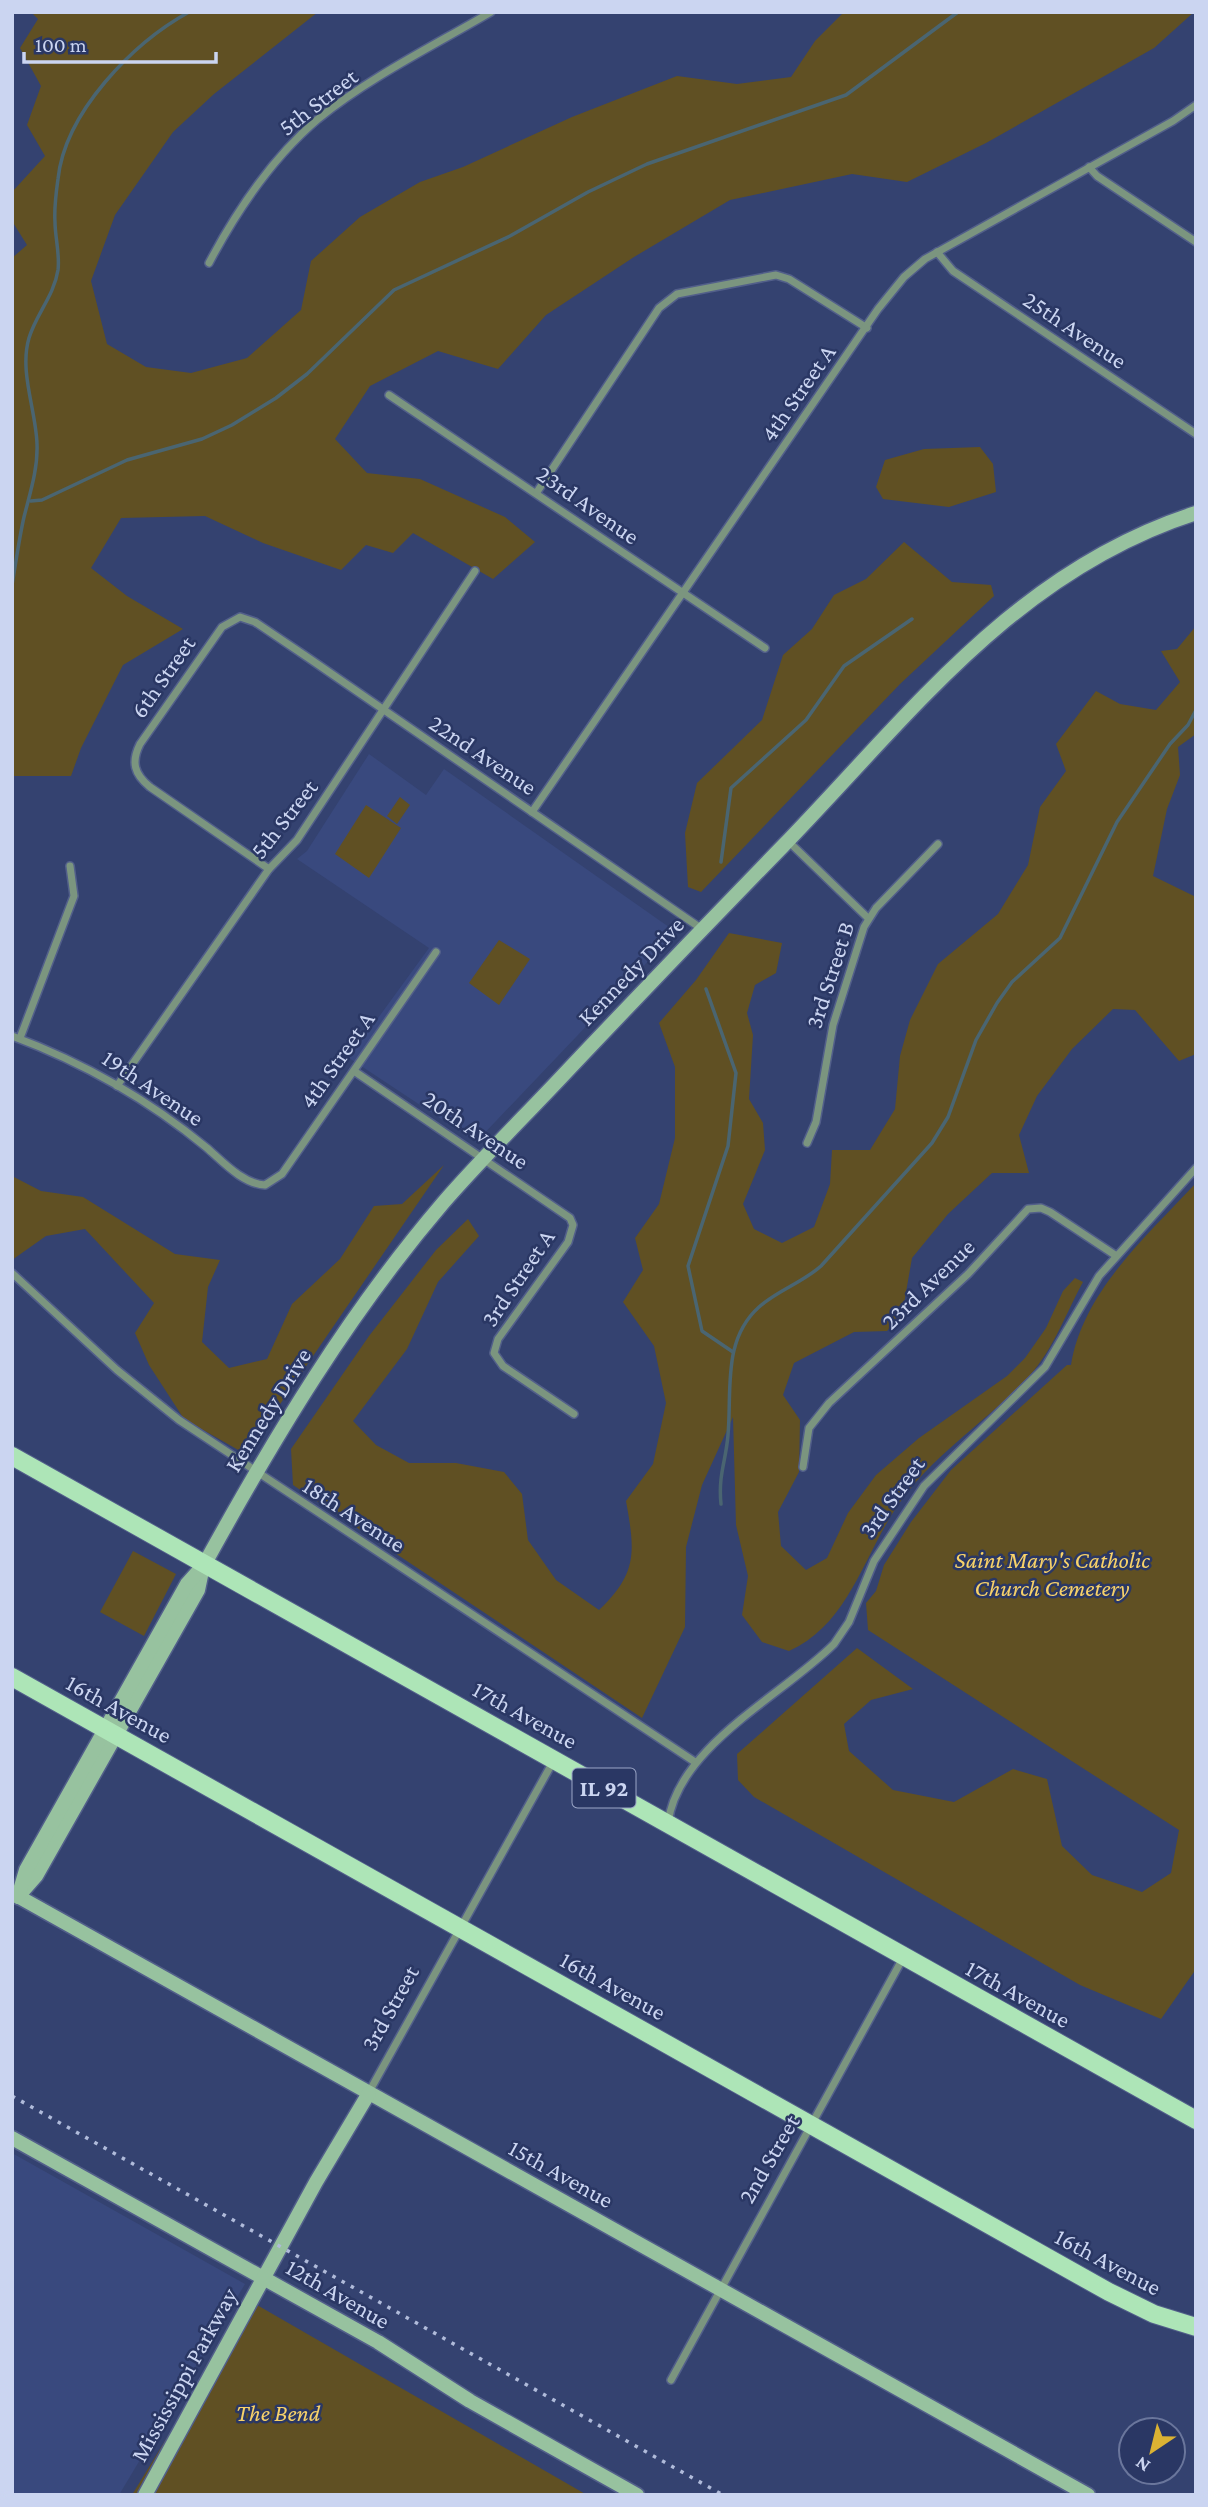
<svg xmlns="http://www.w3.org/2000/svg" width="1208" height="2507" viewBox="0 0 1208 2507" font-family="'Crimson Pro',serif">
	<rect width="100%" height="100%" fill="#344270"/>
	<!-- built -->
	<g fill="#39497e">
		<polygon points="369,754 426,795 444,769 676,932 476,1142 349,1058 429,948 297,859 307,851"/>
		<polygon points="12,2153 245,2284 119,2495 12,2495"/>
	</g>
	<!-- green -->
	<g fill="#605023">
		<polygon points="31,12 318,12 214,94 173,132 115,215 91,281 107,344 146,367 191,373 247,358 301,310 311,261 360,217 420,182 463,167 572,117 677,76 737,84 791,77 815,41 842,14 1194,12 1154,48 986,143 907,182 852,174 730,200 634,257 546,315 498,369 438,351 370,386 335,439 367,473 420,479 505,517 535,542 493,579 413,533 393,553 366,545 341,570 263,543 205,516 121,518 91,568 127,596 183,629 123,665 81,748 71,776 12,776 12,258 27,245 12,221 12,192 45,156 27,125 41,86 20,48 38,19"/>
		<polygon points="980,447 993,464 996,492 949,507 883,499 876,487 885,460 924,449"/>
		<polygon points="904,542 952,582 991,585 994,596 900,684 701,892 688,887 685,833 697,783 762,720 783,655 812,629 834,595 866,579"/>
		<path d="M1196 626V734L1178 747 1180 775 1167 809 1153 876 1196 897V1054L1179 1061 1135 1010 1113 1009 1072 1049 1037 1096 1019 1135 1029 1173H992L948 1214 912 1258 902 1315 887 1331 854 1332 794 1363 783 1395 800 1420 799 1472 778 1512 781 1546 806 1570 827 1558 848 1513 876 1475 919 1438 1007 1376 1025 1358 1046 1328 1063 1291 1075 1278 1083 1282C1067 1311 1053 1350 1030 1375 988 1421 934 1453 898 1505 863 1556 849 1624 789 1651L762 1642 742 1615 748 1576 736 1525 733 1417 702 1485 686 1547 685 1627 642 1718 293 1485 291 1449 369 1336 436 1250 468 1219 479 1236 438 1282 407 1349 353 1421 376 1445 409 1463H456L504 1472 522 1494 528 1540 556 1580 599 1610C638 1573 635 1551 626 1501L653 1464 666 1403 654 1346 623 1302 643 1270 635 1238 659 1204 675 1138V1067L659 1023 696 980 729 933 782 943 776 973 755 985 747 1013 753 1035 749 1099 763 1123 765 1150 743 1204 754 1229 782 1243 814 1227 830 1184 832 1150H870L895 1109 900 1056 910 1020 938 964 998 914 1028 865 1040 807 1066 771 1056 744 1096 691 1120 704 1156 710 1180 682 1161 651 1177 649Z"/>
		<polygon points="400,797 410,805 397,824 387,816"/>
		<polygon points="366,805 401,828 369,878 335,854"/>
		<polygon points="499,940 530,959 499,1005 469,983"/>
		<polygon points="444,1165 263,1429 240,1451 184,1419 149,1365 135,1333 154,1303 85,1229 46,1236 12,1260 12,1176 41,1191 83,1197 175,1254 220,1260 208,1287 202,1342 229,1368 267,1359 292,1304 340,1259 374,1206 402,1204"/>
		<path d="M1196 1183V1969L1161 2019 1080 1985 754 1797 738 1780 737 1754 857 1648 913 1689 871 1700 844 1724 849 1751 893 1790 954 1802 1013 1769 1047 1779 1062 1846 1092 1875 1142 1892 1171 1873 1179 1830 868 1630 866 1603 876 1591 884 1565 911 1522 951 1470 1067 1365H1071C1083 1291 1147 1236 1196 1183Z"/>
		<polygon points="133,1551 176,1574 144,1636 100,1612"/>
		<polygon points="250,2301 587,2495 132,2495"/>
	</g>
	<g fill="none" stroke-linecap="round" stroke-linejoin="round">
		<!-- stream -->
		<g stroke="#4a6571" stroke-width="3.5">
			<polyline points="31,501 42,500 127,460 202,439 232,425 276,398 307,374 394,290 510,236 588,192 647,164 846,95 958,12"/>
			<path d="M12 585C16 562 19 539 24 517 30 493 38 469 37 444 36 410 19 372 29 338 36 314 54 296 58 270 60 254 55 237 55 222 54 208 56 193 58 179 65 112 133 43 189 12"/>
			<polyline points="721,862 731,788 806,720 844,666 912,619"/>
			<polyline points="706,989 736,1073 728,1146 688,1266 702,1331 733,1352"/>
			<path d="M721 1504C718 1475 726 1461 728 1435 732 1391 722 1340 759 1307 778 1290 802 1283 821 1266L932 1143 948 1117 976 1040 997 1003 1012 982 1060 938 1117 822 1170 744 1188 725 1196 710"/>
		</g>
		<defs>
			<g id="street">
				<polyline points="1089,167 1097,176 1196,242"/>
				<polyline points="937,252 953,271 1196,434"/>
				<path d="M209 263C237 210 272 158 318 119 370 77 433 46 491 12"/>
				<polyline points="389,395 765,648"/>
				<polyline points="537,492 659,308 677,294 776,275 789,279 867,328"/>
				<polyline points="532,812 878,309 904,277 925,259 1173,121 1196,105"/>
				<polyline points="788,841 868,918"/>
				<path d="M269 869 150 787C134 774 131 762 140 744L222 627 240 617 255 622 310 659 702 929"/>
				<path d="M12 1036C82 1062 149 1100 207 1148 223 1162 243 1184 265 1185L282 1174 436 952"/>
				<polyline points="20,1038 74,896 70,866"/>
				<polyline points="354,1071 570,1218 573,1225 568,1242 498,1339 494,1353 503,1366 574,1414"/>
				<polyline points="117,1086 269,869 297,840 475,571"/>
				<polyline points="807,1143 816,1122 833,1025 864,927 876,908 938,844"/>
				<polyline points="12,1273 117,1370 179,1420 695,1762"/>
				<polyline points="803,1467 809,1428 829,1403 968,1274 1028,1209 1041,1208 1050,1212 1115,1255"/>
				<path d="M668 1823C678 1746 782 1696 834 1644L849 1622 874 1561 924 1486 1045 1367 1099 1276 1196 1168"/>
				<polyline points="369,2092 554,1760"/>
				<polyline points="671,2380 903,1958"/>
			</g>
			<g id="secondary">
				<polyline points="22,1892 36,1876 198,1590 203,1566"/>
				<polyline points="12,1893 1088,2495"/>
				<path d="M18 1897 26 1870 187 1584 204 1565C274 1438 348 1314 443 1203 483 1157 527 1114 569 1069 640 994 711 920 783 846 910 715 1015 571 1196 513"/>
				<polyline points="12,2138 378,2342 470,2401 637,2495"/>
				<polyline points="145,2495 316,2182 369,2093"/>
			</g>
			<g id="primary">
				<polyline points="12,1456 1196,2120"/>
				<polyline points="12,1677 1109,2292 1154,2314 1196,2327"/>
			</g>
		</defs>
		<!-- street casing -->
		<use href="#street" stroke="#525f8a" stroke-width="10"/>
		<!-- secondary casing -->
		<use href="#secondary" stroke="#525f8a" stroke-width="17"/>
		<!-- primary casing -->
		<use href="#primary" stroke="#525f8a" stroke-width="20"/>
		<!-- street -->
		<use href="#street" stroke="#7b957f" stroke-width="7"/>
		<!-- secondary -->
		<use href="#secondary" stroke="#97c29f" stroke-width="14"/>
		<!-- primary -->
		<use href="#primary" stroke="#ade5b7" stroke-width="18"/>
		<!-- rail -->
		<polyline stroke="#b0bbda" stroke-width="3.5" stroke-dasharray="3.5 7" stroke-linecap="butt" points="12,2096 723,2495"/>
	</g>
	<g text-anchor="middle" stroke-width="5" stroke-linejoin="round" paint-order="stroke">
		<!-- shield labels -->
		<rect fill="#2a3764" stroke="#9ba6c7" stroke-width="2" x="572.5" y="1768.5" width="63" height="39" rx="5"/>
		<g font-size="23" font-weight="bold" fill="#cbd5f1">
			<text x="604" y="1796">IL 92</text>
		</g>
		<!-- street labels -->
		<g font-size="24" fill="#cbd5f1" stroke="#2a3764">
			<text transform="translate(318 102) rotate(-38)" y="8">5th Street</text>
			<text transform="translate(1075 330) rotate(34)" y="8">25th Avenue</text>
			<text transform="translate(798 393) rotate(-55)" y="8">4th Street A</text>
			<text transform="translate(588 505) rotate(35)" y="8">23rd Avenue</text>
			<text transform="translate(163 677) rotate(-55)" y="8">6th Street</text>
			<text transform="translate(483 755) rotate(34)" y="8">22nd Avenue</text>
			<text transform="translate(284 819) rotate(-52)" y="8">5th Street</text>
			<text transform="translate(631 971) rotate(-46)" y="8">Kennedy Drive</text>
			<text transform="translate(830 975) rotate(-72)" y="8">3rd Street B</text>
			<text transform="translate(337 1060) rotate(-55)" y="8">4th Street A</text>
			<text transform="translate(153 1088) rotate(34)" y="8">19th Avenue</text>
			<text transform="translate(476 1130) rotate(34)" y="8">20th Avenue</text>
			<text transform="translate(518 1278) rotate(-56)" y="8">3rd Street A</text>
			<text transform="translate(928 1284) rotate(-44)" y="8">23rd Avenue</text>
			<text transform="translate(268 1410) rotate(-58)" y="8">Kennedy Drive</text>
			<text transform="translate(892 1497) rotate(-54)" y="8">3rd Street</text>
			<text transform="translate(354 1515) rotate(33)" y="8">18th Avenue</text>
			<text transform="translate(119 1709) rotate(29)" y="8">16th Avenue</text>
			<text transform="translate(525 1715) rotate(29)" y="8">17th Avenue</text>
			<text transform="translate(613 1986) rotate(29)" y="8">16th Avenue</text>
			<text transform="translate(1018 1994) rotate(29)" y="8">17th Avenue</text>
			<text transform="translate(390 2008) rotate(-61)" y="8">3rd Street</text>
			<text transform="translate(769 2159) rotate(-60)" y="8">2nd Street</text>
			<text transform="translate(561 2174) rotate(29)" y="8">15th Avenue</text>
			<text transform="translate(1108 2262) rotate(28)" y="8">16th Avenue</text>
			<text transform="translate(338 2294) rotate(30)" y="8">12th Avenue</text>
			<text transform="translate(184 2375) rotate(-61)" y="8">Mississippi Parkway</text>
		</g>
		<!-- park labels -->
		<g font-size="24" font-style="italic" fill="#f8d269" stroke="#2a3764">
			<text x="1052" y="1568">Saint Mary's Catholic<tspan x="1052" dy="28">Church Cemetery</tspan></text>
			<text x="278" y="2421">The Bend</text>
		</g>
	</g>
	<!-- border -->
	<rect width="1208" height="2507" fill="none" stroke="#cbd5f1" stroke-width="28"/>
	<!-- north arrow -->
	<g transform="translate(1152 2451) rotate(215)"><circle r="33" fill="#2a3764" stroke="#6a769c" stroke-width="2"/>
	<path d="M0-5L12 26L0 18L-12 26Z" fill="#dbb233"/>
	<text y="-10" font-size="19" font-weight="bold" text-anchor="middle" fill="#cbd5f1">N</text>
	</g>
	<!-- scale -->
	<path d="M24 52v10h192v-10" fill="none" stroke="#cbd5f1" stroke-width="3.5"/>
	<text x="35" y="52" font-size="21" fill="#cbd5f1" stroke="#2a3764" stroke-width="5" paint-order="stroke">100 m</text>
</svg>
